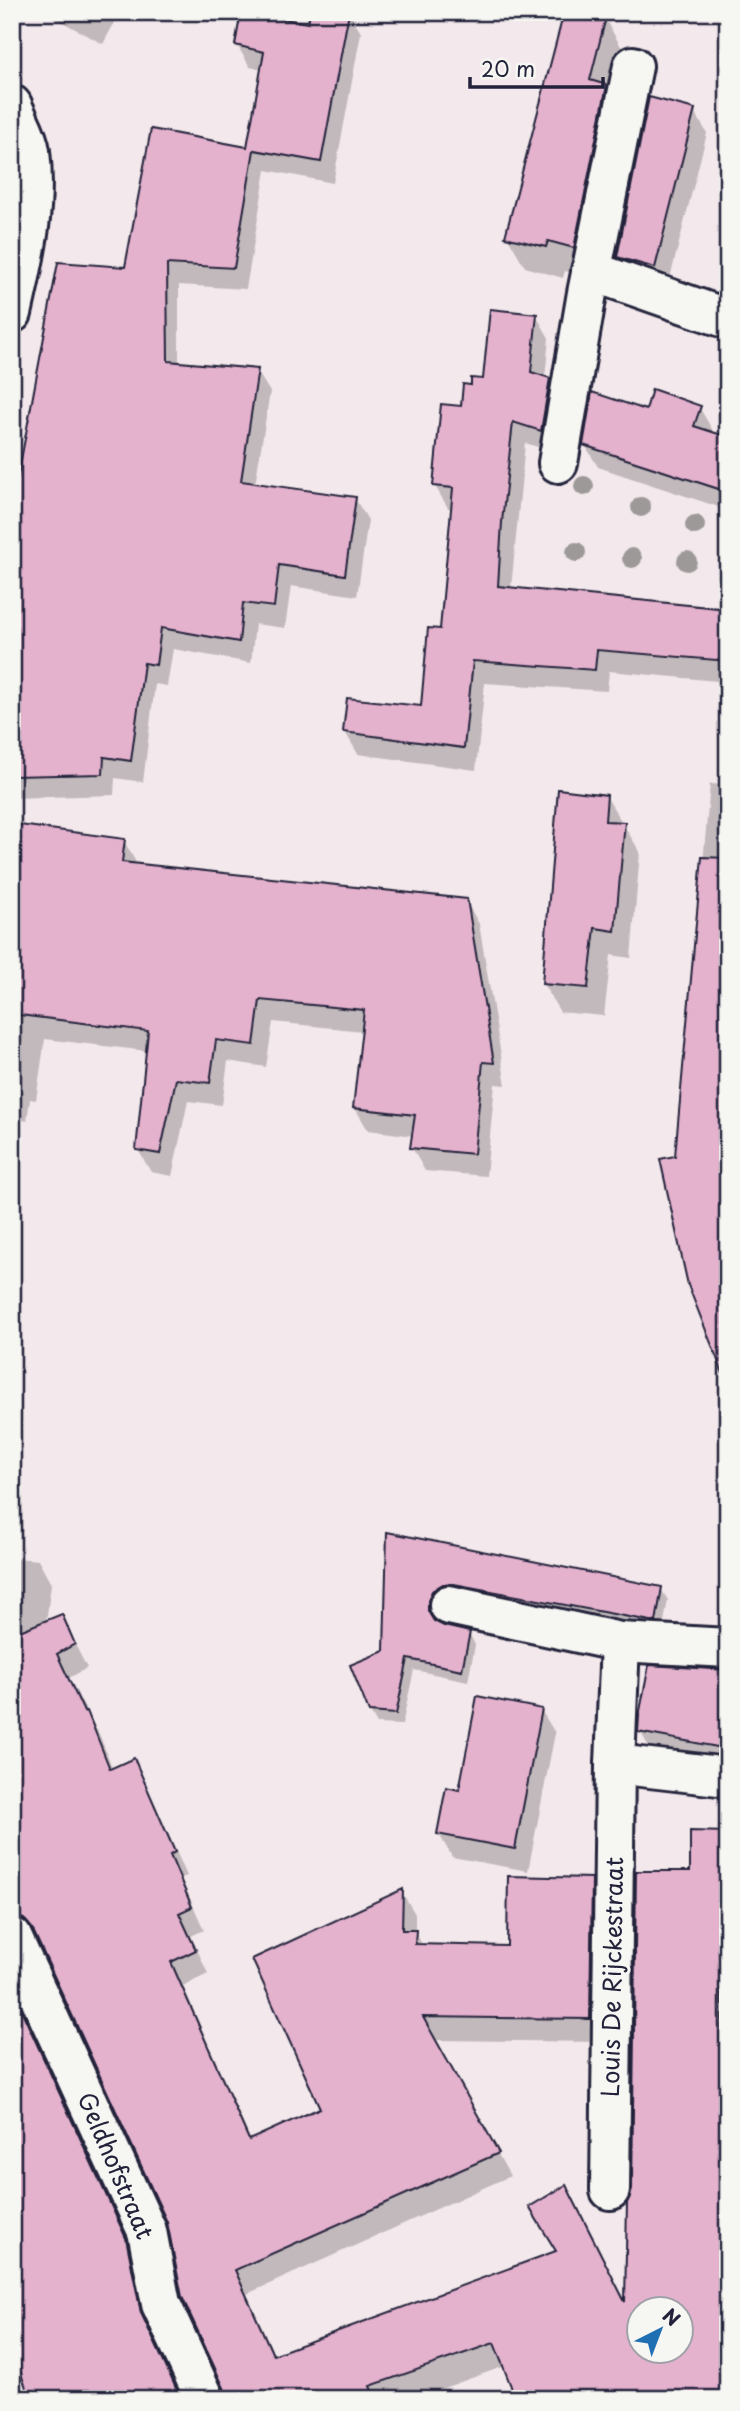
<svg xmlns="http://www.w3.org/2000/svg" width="740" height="2411" viewBox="0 0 740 2411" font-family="'Playpen Sans',sans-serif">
	<rect width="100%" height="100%" fill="#f3e8eb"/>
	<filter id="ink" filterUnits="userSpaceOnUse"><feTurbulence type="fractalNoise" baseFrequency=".0143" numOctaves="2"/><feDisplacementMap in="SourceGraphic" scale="14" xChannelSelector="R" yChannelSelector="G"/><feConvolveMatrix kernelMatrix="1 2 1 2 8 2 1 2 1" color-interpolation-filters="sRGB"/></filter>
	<g filter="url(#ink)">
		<!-- shadow -->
		<g fill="#0003" fill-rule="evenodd">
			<polygon points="44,12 127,12 122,21 117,18 103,44"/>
			<polygon points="349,12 361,33 333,183 266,170 246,289 179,285 179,364 257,371 270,392 255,485 355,499 368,520 357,596 291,586 285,628 255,624 251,663 173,649 167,686 155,684 143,782 115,778 114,795 12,798 12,510 127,269 249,149 263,70 250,67 237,45"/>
			<polygon points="605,19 623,50 611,96 591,278 565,271 563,278 525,267 507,236"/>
			<polygon points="694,111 707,133 667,290 632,279 619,257"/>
			<polygon points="536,315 549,338 545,378 549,379 562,402 554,452 525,443 511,589 728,610 728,682 609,671 607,691 485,683 476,770 358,754 345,732 423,708 441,631 453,509 448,508 435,486 462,408 473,386 485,381"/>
			<polygon points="699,407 712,429 711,433 728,439 728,510 598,467 585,445 647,412"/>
			<polygon points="710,784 728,785 728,1380 689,1285 677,1157"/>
			<polygon points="606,796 640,852 631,958 611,955 604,1016 560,1012 543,984"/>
			<polygon points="12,825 124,841 137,864 466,901 479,924 506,1085 495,1084 486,1176 425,1171 412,1148 414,1136 368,1130 355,1108 363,1031 273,1022 266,1067 228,1061 222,1105 188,1101 172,1176 151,1172 138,1150 147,1051 45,1039 36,1100 30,1099 27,1121 18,1119 12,1155"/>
			<polygon points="12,1197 15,1201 12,1230"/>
			<path d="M12 1527 17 1536 15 1558 38 1560 51 1584 46 1623 61 1617 87 1668 69 1678 100 1736 113 1770 133 1760 146 1783 187 1876 181 1878 204 1930 191 1936 208 1974 183 1986 251 2141 323 2109 402 1892 415 1914V1932L423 1946 509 1947 591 1880 604 1903 603 2042 435 2040 510 2176 247 2294 275 2356 558 2252 578 2211 627 2306 634 2191 691 1873 726 1834 728 1823V2399L505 2366 413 2399H228L169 2222 12 1850ZM638 2310H680V2352H638Z"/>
			<polygon points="389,1534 661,1589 668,1600 662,1633 434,1612 434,1623 443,1628 469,1633 475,1645 468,1681 414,1670 402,1725 377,1724 370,1712 386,1652"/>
			<polygon points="650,1667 728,1670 728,1768 653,1754 640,1731"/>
			<polygon points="541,1710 555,1733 528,1871 452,1857 439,1834 461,1792"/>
			<polygon points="12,1988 139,2263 154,2338 182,2399 32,2399 12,2312"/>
		</g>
		<!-- building -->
		<g fill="#e5b2ce" stroke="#22223b" stroke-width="2" fill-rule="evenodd">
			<polygon points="241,12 308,23 310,12 349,12 321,162 254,150 234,268 167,264 168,361 258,369 241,481 356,497 345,575 279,565 274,607 243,603 239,642 161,628 156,665 144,663 131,761 104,757 103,774 12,776 12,508 58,262 125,267 151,129 247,147 264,52 235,45"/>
			<polygon points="564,12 588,12 606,17 590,80 607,85 574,248 548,241 546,247 505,237"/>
			<polygon points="649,97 695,109 655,268 617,257"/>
			<polygon points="490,309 537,314 531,372 550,378 541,431 513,422 502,522 498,586 728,609 728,661 597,650 595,670 473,661 464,748 343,732 347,698 421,706 428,628 440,629 453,488 433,486 441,404 461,406 463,384 471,385 471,378 483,379"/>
			<polygon points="652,389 701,406 694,426 728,437 728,492 583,445 592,392 646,410"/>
			<polygon points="558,789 607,795 605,821 625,822 615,931 595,928 588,988 542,984"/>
			<polygon points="12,824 125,839 122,862 467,899 494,1063 483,1062 474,1154 410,1148 415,1115 353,1108 364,1010 260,1000 254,1045 216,1040 210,1083 176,1079 160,1154 136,1150 148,1031 12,1014"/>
			<polygon points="702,857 728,858 726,1381 688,1285 660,1159 675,1156"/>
			<polygon points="387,1532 662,1587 656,1622 454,1584 443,1584 432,1591 428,1601 428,1611 434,1621 444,1626 470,1632 462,1670 408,1659 396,1714 369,1712 350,1665 384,1651"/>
			<path d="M62 1614 75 1644 57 1654 84 1712 87 1711 110 1769 134 1758 175 1852 170 1855 192 1907 179 1913 196 1950 171 1962 249 2140 320 2108 252 1959 403 1889 402 1930H416L415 1944 507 1946 508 1876 592 1878 590 2019 423 2017 499 2153 235 2270 273 2355 556 2251 529 2207 566 2185 625 2302 627 2203 632 2190 636 1871H690V1831L728 1832V1929H723L721 1992 722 2119H728V2399H516L494 2343 370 2386 375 2399H226L225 2390 182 2297 167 2222 32 1928 24 1919 12 1915V1634ZM639 2309H681V2351H639Z"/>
			<polygon points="649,1665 728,1670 728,1749 638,1732 639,1716"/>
			<polygon points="477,1696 542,1709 515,1849 437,1834 446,1787 459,1790"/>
			<polygon points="12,1990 126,2238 141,2313 181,2399 30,2399 12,2348"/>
		</g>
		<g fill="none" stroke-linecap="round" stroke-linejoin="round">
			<defs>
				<g id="minor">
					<path d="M12 105C18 120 28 136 30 151 37 207 24 260 12 313"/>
					<polyline points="591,271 728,319"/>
					<polyline points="558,463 587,293 633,66"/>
					<polyline points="449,1605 620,1642 615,1764 610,2190"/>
					<polyline points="620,1642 728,1648"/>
					<polyline points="615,1764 728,1777"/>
					<polyline points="12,1937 147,2231 161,2304 205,2399"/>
				</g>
			</defs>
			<!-- minor casing -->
			<use href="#minor" stroke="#22223b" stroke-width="44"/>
			<!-- minor -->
			<use href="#minor" stroke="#f6f6f2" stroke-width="38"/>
		</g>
		<!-- trees -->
		<g fill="#9c9998">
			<circle cx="584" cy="486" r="10"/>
			<circle cx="641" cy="507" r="10"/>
			<circle cx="695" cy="525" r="10"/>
			<circle cx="576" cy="552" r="10"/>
			<circle cx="632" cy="558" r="10"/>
			<circle cx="687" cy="561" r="10"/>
		</g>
	</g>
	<g text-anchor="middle" stroke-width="6" stroke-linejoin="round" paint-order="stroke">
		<!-- street labels -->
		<g font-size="24" fill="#22223b" stroke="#f6f6f2">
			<text transform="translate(613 1977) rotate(-89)" y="8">Louis De Rijckestraat</text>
			<text transform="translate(115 2166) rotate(67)" y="8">Geldhofstraat</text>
		</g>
	</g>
	<!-- margin -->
	<rect width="740" height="2411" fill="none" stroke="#f6f6f2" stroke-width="42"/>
	<rect x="21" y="21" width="698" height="2369" fill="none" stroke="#22223b" stroke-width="2.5" filter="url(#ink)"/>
	<!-- north arrow -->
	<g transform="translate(660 2330) rotate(42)"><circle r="33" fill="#f6f6f2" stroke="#a1a1a9" stroke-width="2"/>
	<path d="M0-5L12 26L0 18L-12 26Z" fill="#1f6fb2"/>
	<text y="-10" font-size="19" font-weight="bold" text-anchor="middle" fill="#22223b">N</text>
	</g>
	<!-- scale -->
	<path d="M470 77v10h133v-10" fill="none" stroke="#22223b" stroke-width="3.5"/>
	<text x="481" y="77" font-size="21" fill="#22223b" stroke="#f6f6f2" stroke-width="5" paint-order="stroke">20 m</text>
</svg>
